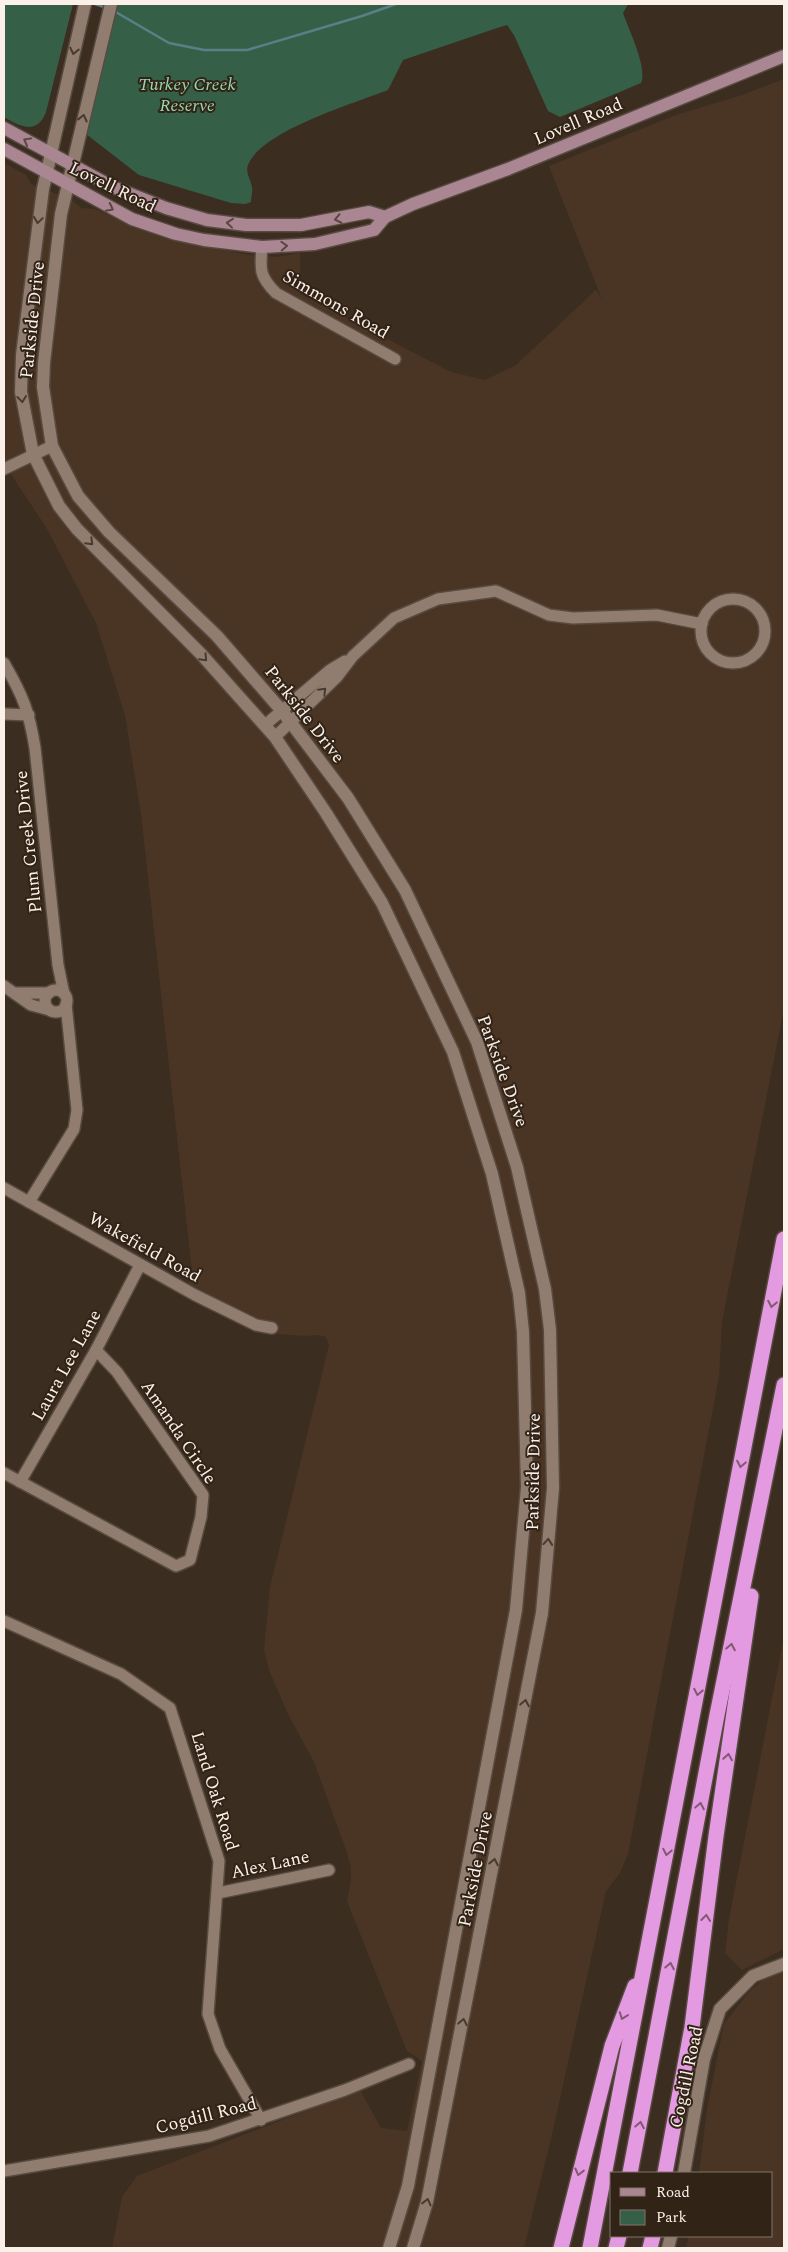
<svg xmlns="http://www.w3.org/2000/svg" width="788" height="2252" viewBox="0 0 788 2252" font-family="Spectral,serif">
	<rect width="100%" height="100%" fill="#3c2d21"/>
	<!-- built -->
	<g fill="#4a3525">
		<polygon points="784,79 784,1008 722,1322 719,1377 628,1854 620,1873 606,1891 551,2139 524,2248 112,2248 122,2197 137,2176 360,2090 381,2128 407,2131 422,2061 407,2051 347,1901 351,1881 351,1867 345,1847 314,1762 288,1714 269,1670 264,1650 270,1587 329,1345 326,1337 319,1335 304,1336 254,1332 186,1295 192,1271 141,814 125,715 96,623 46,527 4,464 4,163 26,175 31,184 72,200 81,208 95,209 135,227 179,241 249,255 276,257 300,253 300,294 451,372 485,380 516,365 596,290 602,299 549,166 676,115 739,96"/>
		<polygon points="784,1637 784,1949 742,1970 725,1953 729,1919"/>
		<polygon points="784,1970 784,2248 686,2248 689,2236 772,2236 772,2173 699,2173 707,2109 724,2024 747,1994 765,1978"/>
	</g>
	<!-- green -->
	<g fill="#365f48">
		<path d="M4 4H73L46 112C37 135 21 127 4 117Z"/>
		<path d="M115 4H628L623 13C628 28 648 68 641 83L560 117 548 111 514 35 507 25 497 28 403 60 388 90C355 103 261 131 248 165 245 172 251 180 252 187 253 191 251 197 251 202L245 204 231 203 139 175 86 134Z"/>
	</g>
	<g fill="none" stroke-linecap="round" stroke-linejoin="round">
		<!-- stream -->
		<g stroke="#598086" stroke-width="2.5">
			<polyline points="95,4 107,8"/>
			<polyline points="114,11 169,43 204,50 247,50 362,16 396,4"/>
		</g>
		<defs>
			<g id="minor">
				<path d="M262 247C260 269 259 276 276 293L395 359"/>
				<polyline points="4,469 52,446"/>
				<circle cx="733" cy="631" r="32"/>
				<path d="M4 663C23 696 29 711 35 748L58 965 64 994"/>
				<polyline points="4,714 29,715"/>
				<polyline points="265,725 330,670 345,661"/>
				<polyline points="275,737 337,677 353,656 394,618 438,599 496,591 549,615 573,618 657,615 702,624"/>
				<polyline points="4,986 31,1005 50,1010"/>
				<circle cx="56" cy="1001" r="11"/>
				<polyline points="17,993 49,993"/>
				<polyline points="4,1188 195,1295 256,1325 272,1328"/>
				<polyline points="29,1202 74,1129 77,1110 66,1004"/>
				<polyline points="4,1473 176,1566 190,1560 201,1517 203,1495 117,1372 96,1350"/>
				<polyline points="20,1482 96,1350 140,1265"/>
				<polyline points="4,1621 121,1674 170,1708 219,1861 208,2014 220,2049 261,2120"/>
				<polyline points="218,1893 329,1870"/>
				<polyline points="4,2171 209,2136 345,2090 409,2064"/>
			</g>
			<g id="tertiary">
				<polyline points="85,4 43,189 22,355 21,392 33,454 59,506 77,529 201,654 275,737 326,813 382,903 453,1052 492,1174 519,1293 523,1332 527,1487 516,1610 408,2186 389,2248"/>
				<polyline points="111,4 61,214 44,363 43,387 52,446 78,496 109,532 217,636 282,711 348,798 405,890 477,1042 517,1167 545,1289 550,1330 553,1488 542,1613 427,2202 413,2248"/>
				<polyline points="684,2173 704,2059 720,2009 753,1976 784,1964"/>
				<polyline points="668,2248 671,2236"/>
			</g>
			<g id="secondary">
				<polyline points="4,128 113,187 166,208 207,220 246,225 301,225 369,212 385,217"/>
				<polyline points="4,149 132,219 176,234 204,240 262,247 315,244 374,230 385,217 413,204 508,169 784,56"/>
			</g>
			<g id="motorway">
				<polyline points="630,2173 717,1715 784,1385"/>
				<polyline points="665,2173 692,2027 716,1836 751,1596"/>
				<polyline points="561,2248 612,2046 635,1986"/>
				<polyline points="590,2248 784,1239"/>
				<polyline points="616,2248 619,2236"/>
				<polyline points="650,2248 653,2236"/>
			</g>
		</defs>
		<!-- minor casing -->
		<use href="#minor" stroke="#574a40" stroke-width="14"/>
		<!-- tertiary casing -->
		<use href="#tertiary" stroke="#574a40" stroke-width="15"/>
		<!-- secondary casing -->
		<use href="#secondary" stroke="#574a40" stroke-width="15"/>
		<!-- motorway casing -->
		<use href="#motorway" stroke="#574a40" stroke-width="18"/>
		<!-- minor -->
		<use href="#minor" stroke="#907d70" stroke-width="11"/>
		<!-- tertiary -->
		<use href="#tertiary" stroke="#907d70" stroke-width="12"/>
		<!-- secondary -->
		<use href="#secondary" stroke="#a98692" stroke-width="12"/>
		<!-- motorway -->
		<use href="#motorway" stroke="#e49ae1" stroke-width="15"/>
	</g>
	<!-- one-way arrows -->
	<defs><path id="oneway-chevron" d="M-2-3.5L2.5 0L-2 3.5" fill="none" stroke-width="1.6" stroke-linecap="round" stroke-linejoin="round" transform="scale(1.25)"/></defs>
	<g stroke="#4a3a2d">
		<use href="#oneway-chevron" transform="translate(74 51) rotate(103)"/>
		<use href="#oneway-chevron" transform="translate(83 118) rotate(-76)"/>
		<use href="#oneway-chevron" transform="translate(38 220) rotate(98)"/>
		<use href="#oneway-chevron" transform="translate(22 399) rotate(83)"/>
		<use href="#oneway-chevron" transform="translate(90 542) rotate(45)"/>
		<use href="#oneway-chevron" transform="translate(204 658) rotate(47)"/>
		<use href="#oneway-chevron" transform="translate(323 691) rotate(-45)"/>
		<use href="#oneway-chevron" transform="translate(548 1542) rotate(-85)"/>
		<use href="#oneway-chevron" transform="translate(525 1703) rotate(-79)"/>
		<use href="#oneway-chevron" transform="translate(494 1862) rotate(-79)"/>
		<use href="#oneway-chevron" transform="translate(463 2022) rotate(-79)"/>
		<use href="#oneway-chevron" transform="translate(427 2202) rotate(-76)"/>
	</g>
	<g stroke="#5c4642">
		<use href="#oneway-chevron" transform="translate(27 141) rotate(-151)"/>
		<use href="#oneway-chevron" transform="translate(110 208) rotate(27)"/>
		<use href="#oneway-chevron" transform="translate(338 219) rotate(168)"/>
		<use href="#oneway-chevron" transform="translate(230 223) rotate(-174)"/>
		<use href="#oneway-chevron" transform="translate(284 246) rotate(-3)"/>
	</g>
	<g stroke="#825972">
		<use href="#oneway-chevron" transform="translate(772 1304) rotate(101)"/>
		<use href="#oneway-chevron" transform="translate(741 1464) rotate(101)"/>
		<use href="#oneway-chevron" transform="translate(731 1647) rotate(-79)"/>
		<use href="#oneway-chevron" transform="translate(698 1692) rotate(101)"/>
		<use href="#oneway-chevron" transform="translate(728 1757) rotate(-81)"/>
		<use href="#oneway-chevron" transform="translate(700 1806) rotate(-79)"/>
		<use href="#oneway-chevron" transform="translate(667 1852) rotate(101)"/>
		<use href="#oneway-chevron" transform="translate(706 1918) rotate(-83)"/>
		<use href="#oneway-chevron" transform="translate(670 1966) rotate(-79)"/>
		<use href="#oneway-chevron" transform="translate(623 2016) rotate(110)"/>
		<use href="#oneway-chevron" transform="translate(640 2125) rotate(-79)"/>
		<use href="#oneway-chevron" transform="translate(579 2172) rotate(104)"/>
	</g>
	<g text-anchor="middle" stroke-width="4" stroke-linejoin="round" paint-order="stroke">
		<!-- park labels -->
		<g font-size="18" font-style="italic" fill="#93d9af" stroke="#322317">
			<text x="187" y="90">Turkey Creek<tspan x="187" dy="21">Reserve</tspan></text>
		</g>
		<!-- street labels -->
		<g font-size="18" fill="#fbf1e9" stroke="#322317">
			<text transform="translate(578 121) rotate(-23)" y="6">Lovell Road</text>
			<text transform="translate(113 187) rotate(26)" y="6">Lovell Road</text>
			<text transform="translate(336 304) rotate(30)" y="6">Simmons Road</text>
			<text transform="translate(32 320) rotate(-84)" y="6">Parkside Drive</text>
			<text transform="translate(305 714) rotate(52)" y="6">Parkside Drive</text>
			<text transform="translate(28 842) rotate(-96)" y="6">Plum Creek Drive</text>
			<text transform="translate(503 1071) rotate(70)" y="6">Parkside Drive</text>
			<text transform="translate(145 1247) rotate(29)" y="6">Wakefield Road</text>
			<text transform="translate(66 1365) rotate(-61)" y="6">Laura Lee Lane</text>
			<text transform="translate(179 1432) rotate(56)" y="6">Amanda Circle</text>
			<text transform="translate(533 1472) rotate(-89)" y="6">Parkside Drive</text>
			<text transform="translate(215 1791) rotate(73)" y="6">Land Oak Road</text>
			<text transform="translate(270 1864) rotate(-12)" y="6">Alex Lane</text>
			<text transform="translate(475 1869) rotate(-79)" y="6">Parkside Drive</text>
			<text transform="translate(686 2077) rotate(-78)" y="6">Cogdill Road</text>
			<text transform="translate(206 2115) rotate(-14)" y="6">Cogdill Road</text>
		</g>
	</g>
	<!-- border -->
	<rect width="788" height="2252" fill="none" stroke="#fbf1e9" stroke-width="10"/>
	<!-- legend -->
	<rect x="610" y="2172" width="162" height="65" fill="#322317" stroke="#82756b"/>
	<rect x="620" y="2188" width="25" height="8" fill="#a98692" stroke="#82756b"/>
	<text x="656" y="2197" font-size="15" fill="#fbf1e9">Road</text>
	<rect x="620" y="2210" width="25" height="15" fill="#365f48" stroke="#82756b"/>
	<text x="656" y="2222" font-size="15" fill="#fbf1e9">Park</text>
</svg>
